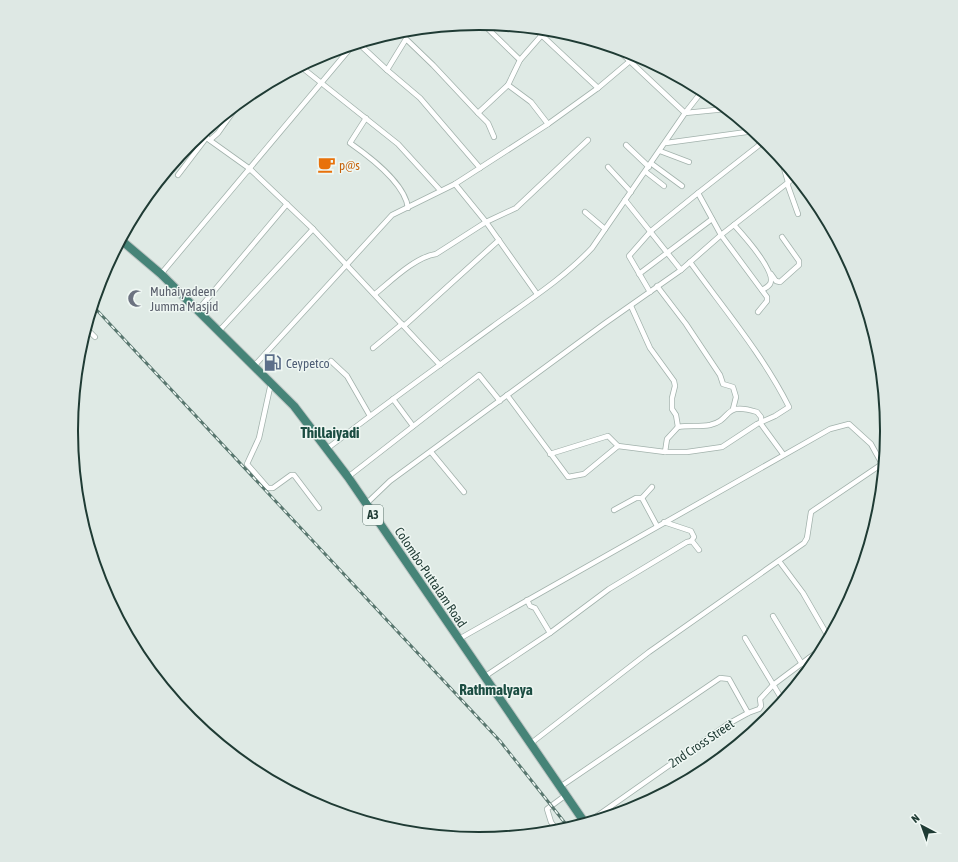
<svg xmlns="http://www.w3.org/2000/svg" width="958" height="862" viewBox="0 0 958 862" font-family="'Asap Condensed',sans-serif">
	<rect width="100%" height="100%" fill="#dfeae5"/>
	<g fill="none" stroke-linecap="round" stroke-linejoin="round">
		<defs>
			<g id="minor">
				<polyline points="482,23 520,60 541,36"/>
				<polyline points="534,28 598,88"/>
				<polyline points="358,43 387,70 406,39 433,65 478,113 508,85"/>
				<polyline points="520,60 508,85 531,102 548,124"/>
				<polyline points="300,66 398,144 440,190"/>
				<polyline points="387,70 420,98 480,168"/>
				<polyline points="478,113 488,123 494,137"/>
				<polyline points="685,113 726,109"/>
				<polyline points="685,113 703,90"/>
				<path d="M366 118 350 143C370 157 405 183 408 208"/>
				<polyline points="201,134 250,169 248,171"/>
				<polyline points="210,140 218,133 240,102"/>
				<polyline points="666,143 754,131"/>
				<polyline points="626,145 649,167"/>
				<polyline points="660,151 689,162"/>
				<polyline points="781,158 788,182 788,186 798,214"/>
				<polyline points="652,164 682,186"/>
				<polyline points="608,167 631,192"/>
				<polyline points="250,169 313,229 440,365"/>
				<polyline points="646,172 664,186"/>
				<polyline points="178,175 207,137"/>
				<polyline points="698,193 758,146 760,143 759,136"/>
				<polyline points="625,200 681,270"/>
				<polyline points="585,212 605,229"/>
				<path d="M734 225C743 235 777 272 770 284 768 287 764 289 762 290"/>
				<polyline points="161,274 353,45"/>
				<polyline points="639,274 712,219"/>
				<polyline points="771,274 776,281 780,282 799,265 799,261 782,237"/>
				<polyline points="657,286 686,324 720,375 723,384 733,387 736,397 733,409"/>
				<polyline points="650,292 629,256 651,231 698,193 721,235 767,297 767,301 758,312"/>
				<path d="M375 294C391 281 415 257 436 254L486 222 455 184"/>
				<polyline points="537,294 486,222 516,208 588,140"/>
				<polyline points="631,306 650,348 674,381 675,386 672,398 672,409 676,415 678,427"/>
				<polyline points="198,310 287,204"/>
				<polyline points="404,326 499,240"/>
				<polyline points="86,328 95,337"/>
				<polyline points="220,330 313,229"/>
				<polyline points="373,348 402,324"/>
				<polyline points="331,361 347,376 370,416"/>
				<polyline points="255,365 392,215 455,184 548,124 598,88 630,61"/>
				<polyline points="271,383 259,438 247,464 268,488 273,488 291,475 294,475 319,508"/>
				<polyline points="507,395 568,477 584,474 618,446 608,436 550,454"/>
				<polyline points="393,399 413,426"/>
				<path d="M618 446 665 452H687L722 447 757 424 775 416 789 407C763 355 724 309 690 262"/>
				<path d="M328 448C381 407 437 367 492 327 526 302 563 279 592 248L685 113 617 49"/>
				<polyline points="431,452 464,492"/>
				<path d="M665 452 667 439 678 427C688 425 699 427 710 425 733 420 722 401 757 412L761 417V424L783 454"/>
				<polyline points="348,477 479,375 500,401"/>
				<polyline points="642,498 657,526"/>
				<polyline points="642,498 652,487"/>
				<polyline points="366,504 390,481 604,324 681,270 721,235 795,177"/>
				<polyline points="614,510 636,498 642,498"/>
				<polyline points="664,522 691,531 694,537 691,541"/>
				<polyline points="779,561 803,593 829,638"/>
				<polyline points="527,600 530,606 535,608 550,633"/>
				<polyline points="773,616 802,664"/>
				<polyline points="745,638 783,701"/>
				<polyline points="459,639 830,429 849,424 871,444 882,464"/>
				<polyline points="809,658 813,664"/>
				<polyline points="484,677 550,633 609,589 687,542 692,541 699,550"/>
				<polyline points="530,744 649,652 804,543 807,538 811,512 882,464 883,468"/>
				<polyline points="560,787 720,678 729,679 748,713"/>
				<polyline points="587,823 728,724 748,713 759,709 761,706 760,699 773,685 825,646"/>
				<polyline points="556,829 551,822 547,809 566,795"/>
			</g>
			<polyline id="trunk" points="121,240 161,274 294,406 348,477 585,823"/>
		</defs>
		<!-- minor casing -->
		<use href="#minor" stroke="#a2b2ac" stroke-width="6"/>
		<!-- trunk casing -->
		<use href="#trunk" stroke="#bcc4c2" stroke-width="10"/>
		<!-- minor -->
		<use href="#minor" stroke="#fff" stroke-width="4.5"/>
		<!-- trunk -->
		<use href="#trunk" stroke="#468478" stroke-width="8"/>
		<defs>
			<polyline id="rail" points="93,306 500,741 569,828"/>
		</defs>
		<!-- rail casing -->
		<use href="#rail" stroke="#59776f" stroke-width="3"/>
		<!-- rail -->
		<use href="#rail" stroke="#eff7f3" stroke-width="1.5" stroke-dasharray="4.5" stroke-linecap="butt"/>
	</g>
	<!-- icons -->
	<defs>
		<symbol id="cafe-bare" viewBox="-9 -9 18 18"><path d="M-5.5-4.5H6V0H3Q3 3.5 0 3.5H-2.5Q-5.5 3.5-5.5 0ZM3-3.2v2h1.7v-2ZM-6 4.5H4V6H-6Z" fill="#e8710a" stroke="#eff7f3" stroke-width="2.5" paint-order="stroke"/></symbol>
		<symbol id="mosque-bare" viewBox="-9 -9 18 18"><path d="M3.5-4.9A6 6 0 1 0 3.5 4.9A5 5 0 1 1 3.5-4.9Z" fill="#6b7280" stroke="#eff7f3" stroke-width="2.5" paint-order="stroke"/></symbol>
		<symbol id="fuel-bare" viewBox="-9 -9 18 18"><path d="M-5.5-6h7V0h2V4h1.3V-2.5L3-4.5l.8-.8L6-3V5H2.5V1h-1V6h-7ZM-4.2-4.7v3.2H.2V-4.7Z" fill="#5c6f8a" stroke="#eff7f3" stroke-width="2.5" paint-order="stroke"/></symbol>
	</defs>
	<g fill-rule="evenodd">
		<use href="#cafe-bare" x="314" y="152" width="25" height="25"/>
		<use href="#mosque-bare" x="124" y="286" width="25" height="25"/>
		<use href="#fuel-bare" x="260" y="350" width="25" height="25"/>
	</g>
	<g text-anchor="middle" stroke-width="3" stroke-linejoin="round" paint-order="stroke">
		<!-- shield labels -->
		<rect fill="#eff7f3" stroke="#5d736d" stroke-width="1" x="363" y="505" width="20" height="20" rx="3"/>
		<g font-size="12" font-weight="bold" fill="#1f3b34">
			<text x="373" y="519">A3</text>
		</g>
		<!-- food labels -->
		<g font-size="13" fill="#c56008" stroke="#eff7f3" text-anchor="start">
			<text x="339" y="170">p@s</text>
		</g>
		<!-- worship labels -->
		<g font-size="13" fill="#5b616d" stroke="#eff7f3" text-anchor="start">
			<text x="150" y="296">Muhaiyadeen<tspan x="150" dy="15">Jumma Masjid</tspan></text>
		</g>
		<!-- service labels -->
		<g font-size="13" fill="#4e5e75" stroke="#eff7f3" text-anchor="start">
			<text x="286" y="368">Ceypetco</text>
		</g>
		<!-- street labels -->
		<g font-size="13" fill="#1f3b34" stroke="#eff7f3">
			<text transform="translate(431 577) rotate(56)" y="5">Colombo-Puttalam Road</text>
			<text transform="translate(701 743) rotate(-34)" y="5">2nd Cross Street</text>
		</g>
		<!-- quarter labels -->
		<g font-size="15" font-weight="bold" fill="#1b4d42" stroke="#eff7f3">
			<text x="330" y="438">Thillaiyadi</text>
			<text x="496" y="695">Rathmalyaya</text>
		</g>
	</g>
	<!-- crop -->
	<path d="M0 0H958V862H0ZM78 431a401 401 0 1 1 802 0a401 401 0 1 1-802 0Z" fill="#dee8e4" fill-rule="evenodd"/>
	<path fill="none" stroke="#1f3b34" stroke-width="2" d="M78 431a401 401 0 1 1 802 0a401 401 0 1 1-802 0Z"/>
	<!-- north arrow -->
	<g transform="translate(922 826) rotate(319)" stroke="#eff7f3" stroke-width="3" paint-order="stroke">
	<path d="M0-3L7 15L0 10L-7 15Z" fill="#1f3b34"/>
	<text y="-6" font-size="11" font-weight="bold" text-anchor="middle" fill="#1f3b34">N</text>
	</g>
</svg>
